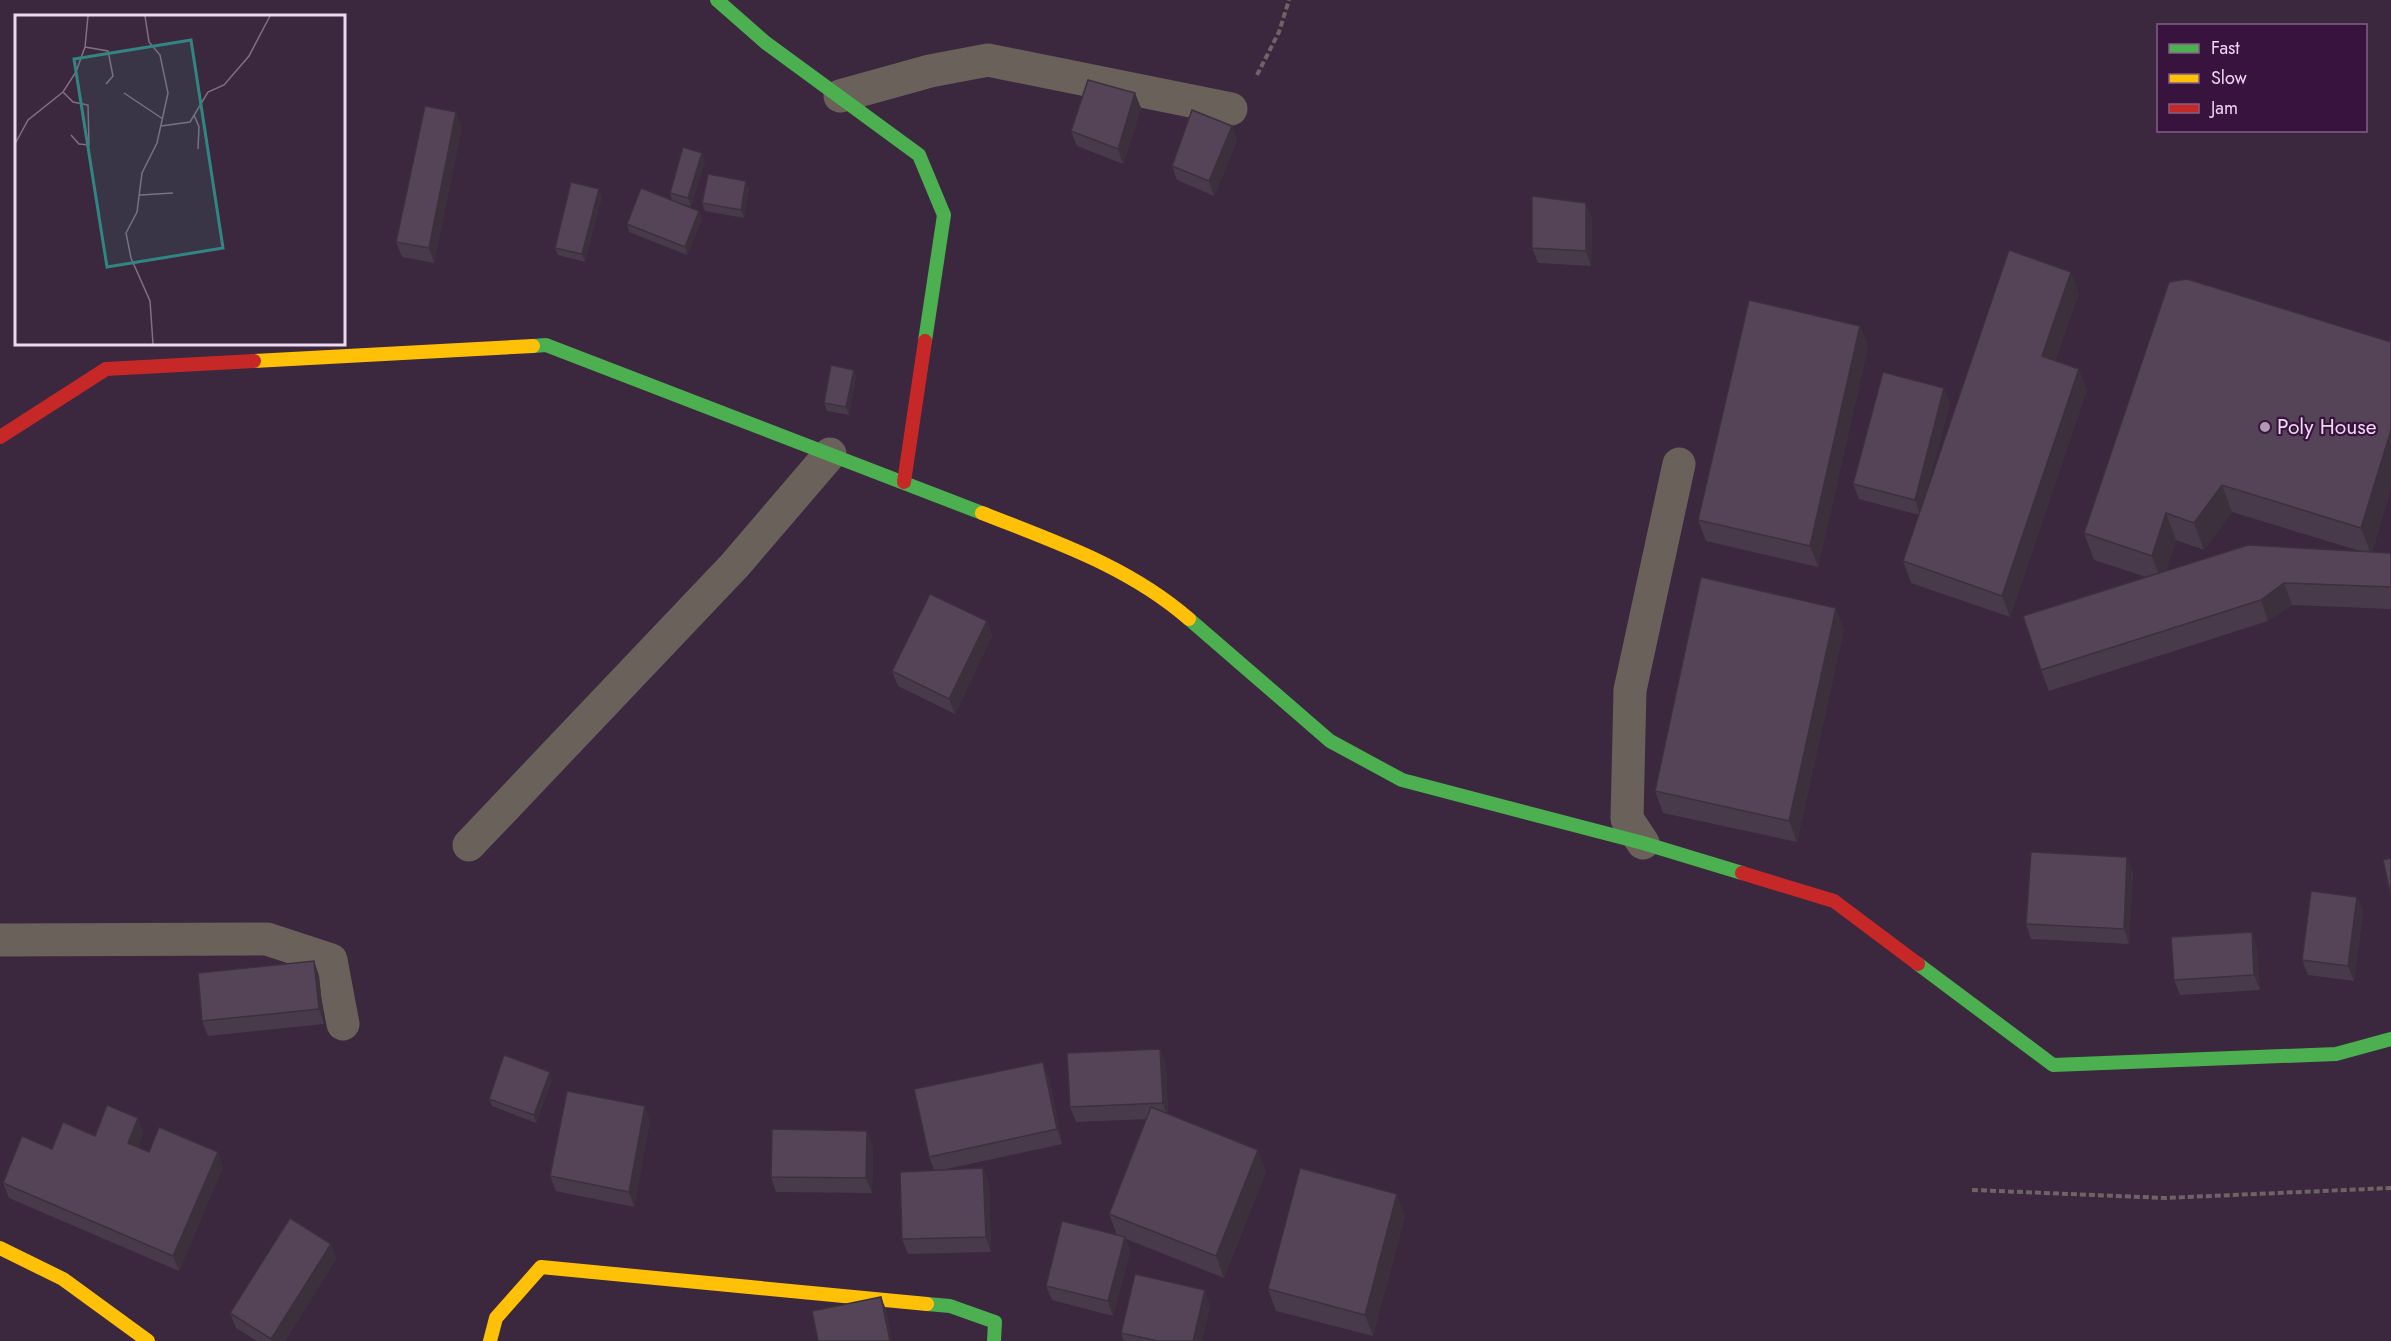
<svg xmlns="http://www.w3.org/2000/svg" width="2391" height="1341" viewBox="0 0 2391 1341" font-family="Jost,sans-serif">
	<rect width="100%" height="100%" fill="#3b273e"/>
	<g fill="none" stroke-linecap="round" stroke-linejoin="round">
		<!-- path -->
		<g stroke="#6e6365" stroke-width="4" stroke-dasharray="6 3" stroke-linecap="butt">
			<polyline points="1257,75 1279,32 1289,0"/>
			<polyline points="1972,1190 2165,1198 2391,1188"/>
		</g>
		<!-- street -->
		<g stroke="#69615a" stroke-width="33">
			<polyline points="840,96 930,71 988,60 1231,109"/>
			<polyline points="1643,843 1627,819 1630,690 1679,464"/>
			<polyline points="469,845 735,565 830,454"/>
			<polyline points="0,940 267,939 331,960 343,1024"/>
		</g>
		<!-- fast -->
		<g stroke="#4caf50" stroke-width="14">
			<polyline points="717,0 766,43 919,155 944,215 925,341"/>
			<polyline points="533,346 546,345 982,513"/>
			<polyline points="1189,619 1330,741 1402,780 1643,843 1742,873"/>
			<polyline points="1918,964 2053,1065 2336,1054 2391,1039"/>
			<polyline points="927,1304 950,1306 995,1322 994,1341"/>
		</g>
		<!-- slow -->
		<g stroke="#ffc107" stroke-width="14">
			<polyline points="254,361 533,346"/>
			<path d="M982 513C1055 542 1128 566 1189 619"/>
			<polyline points="0,1248 63,1279 148,1341"/>
			<polyline points="490,1341 496,1318 541,1267 927,1304"/>
		</g>
		<!-- jam -->
		<g stroke="#c62828" stroke-width="14">
			<polyline points="0,437 106,369 254,361"/>
			<polyline points="904,482 925,341"/>
			<polyline points="1742,873 1834,901 1918,964"/>
		</g>
	</g>
	<!-- wall -->
	<g fill="#493a4b" fill-rule="evenodd">
		<polygon points="1141,108 1123,164 1077,146 1071,131"/>
		<polygon points="1232,126 1237,141 1214,196 1177,180 1172,166"/>
		<polygon points="462,127 434,263 402,257 396,242"/>
		<polygon points="705,161 691,206 676,202 702,219 687,255 629,232 627,224 672,200 670,193"/>
		<polygon points="749,189 744,218 705,211 702,203"/>
		<polygon points="602,196 585,262 558,255 555,248"/>
		<polygon points="1592,218 1591,266 1538,263 1532,248"/>
		<polygon points="2079,293 2055,361 2087,390 2010,617 1911,583 1903,561 1919,515 1859,499 1853,484 1950,403 1924,500"/>
		<polygon points="1860,326 1868,347 1818,567 1706,541 1698,520"/>
		<path d="M2391 342V488L2372 552 2391 553V609L2292 605 2268 621 2049 691 2041 670 2146 577 2094 560 2084 533ZM2232 512 2360 551 2166 571 2176 540 2204 550Z"/>
		<polygon points="856,377 849,415 827,411 824,403"/>
		<polygon points="987,621 992,636 955,714 898,686 892,671"/>
		<polygon points="1844,629 1797,842 1663,813 1655,791"/>
		<polygon points="2133,872 2129,944 2031,939 2026,924"/>
		<polygon points="2357,897 2363,912 2354,981 2308,975 2302,960"/>
		<polygon points="2257,947 2260,990 2180,995 2174,980"/>
		<polygon points="314,961 319,976 324,1024 208,1036 202,1021"/>
		<polygon points="1160,1049 1166,1064 1168,1114 1266,1171 1224,1278 1126,1239 1130,1252 1113,1316 1052,1300 1046,1286 1117,1235 1109,1214 1147,1119 1076,1122 1070,1107"/>
		<polygon points="1049,1077 1062,1144 942,1170 983,1168 989,1183 991,1252 908,1254 902,1239 934,1170 929,1157"/>
		<polygon points="552,1080 536,1123 492,1106 489,1099"/>
		<polygon points="138,1118 143,1133 138,1147 149,1152 218,1152 223,1167 179,1271 9,1198 3,1183 52,1149 95,1136"/>
		<polygon points="650,1121 634,1207 556,1191 550,1176"/>
		<polygon points="873,1146 872,1193 776,1192 771,1177"/>
		<polygon points="1405,1216 1373,1336 1276,1311 1268,1289"/>
		<polygon points="331,1244 336,1259 285,1341 257,1341 236,1328 230,1313"/>
		<polygon points="1210,1305 1202,1341 1124,1341 1121,1333"/>
	</g>
	<!-- shaded-wall -->
	<g fill="#3c303d">
		<polygon points="1135,93 1141,108 1123,164 1118,149"/>
		<polygon points="456,112 462,127 434,263 429,248"/>
		<polygon points="1232,126 1237,141 1214,196 1209,181"/>
		<polygon points="702,153 705,161 691,206 688,198"/>
		<polygon points="746,181 749,189 744,218 741,210"/>
		<polygon points="599,189 602,196 585,262 582,254"/>
		<polygon points="1586,203 1592,218 1591,266 1586,251"/>
		<polygon points="699,211 702,219 687,255 685,247"/>
		<polygon points="2071,272 2079,293 2050,377 2042,356"/>
		<polygon points="1860,326 1868,347 1818,567 1810,546"/>
		<polygon points="2079,369 2087,390 2010,617 2002,596"/>
		<polygon points="854,370 856,377 849,415 846,407"/>
		<polygon points="1944,388 1950,403 1920,515 1915,500"/>
		<polygon points="2391,430 2391,488 2371,554 2361,528"/>
		<polygon points="2222,485 2232,512 2204,550 2194,523"/>
		<polygon points="2166,513 2176,540 2162,583 2152,556"/>
		<polygon points="2284,583 2292,605 2268,621 2261,600"/>
		<polygon points="1836,608 1844,629 1797,842 1789,821"/>
		<polygon points="987,621 992,636 955,714 949,699"/>
		<polygon points="2127,857 2133,872 2129,944 2124,929"/>
		<polygon points="2357,897 2363,912 2354,981 2348,966"/>
		<polygon points="2252,932 2257,947 2260,990 2254,975"/>
		<polygon points="314,961 319,976 324,1024 319,1009"/>
		<polygon points="1160,1049 1166,1064 1168,1118 1163,1103"/>
		<polygon points="1043,1062 1049,1077 1062,1144 1057,1129"/>
		<polygon points="550,1072 552,1080 536,1123 534,1115"/>
		<polygon points="645,1106 650,1121 634,1207 629,1192"/>
		<polygon points="138,1118 143,1133 134,1158 128,1143"/>
		<polygon points="867,1131 873,1146 872,1193 866,1178"/>
		<polygon points="1258,1150 1266,1171 1224,1278 1216,1256"/>
		<polygon points="218,1152 223,1167 179,1271 173,1256"/>
		<polygon points="983,1168 989,1183 991,1252 986,1237"/>
		<polygon points="1397,1194 1405,1216 1373,1336 1365,1315"/>
		<polygon points="1125,1237 1130,1252 1113,1316 1108,1301"/>
		<polygon points="331,1244 336,1259 285,1341 272,1341 271,1339"/>
		<polygon points="1205,1290 1210,1305 1202,1341 1193,1341"/>
		<polygon points="881,1297 887,1312 892,1341 890,1341"/>
	</g>
	<!-- building -->
	<g fill="#554457" stroke="#3c303d" stroke-width="1.5">
		<polygon points="1088,80 1135,93 1118,149 1071,131"/>
		<polygon points="425,106 456,112 429,248 396,242"/>
		<polygon points="1192,110 1232,126 1209,181 1172,166"/>
		<polygon points="683,147 702,153 688,198 670,193"/>
		<polygon points="708,174 746,181 741,210 702,203"/>
		<polygon points="571,182 599,189 582,254 555,248"/>
		<polygon points="641,188 699,211 685,247 627,224"/>
		<polygon points="1532,196 1586,203 1586,251 1532,248"/>
		<polygon points="2009,250 2071,272 2042,356 2079,369 2002,596 1903,561"/>
		<polygon points="2187,279 2391,342 2391,430 2361,528 2222,485 2194,523 2166,513 2152,556 2084,533 2169,282"/>
		<polygon points="1749,300 1860,326 1810,546 1698,520"/>
		<polygon points="831,365 854,370 846,407 824,403"/>
		<polygon points="1883,372 1944,388 1915,500 1853,484"/>
		<polygon points="2248,545 2391,553 2391,587 2284,583 2261,600 2041,670 2023,616"/>
		<polygon points="1701,577 1836,608 1789,821 1655,791"/>
		<polygon points="930,594 987,621 949,699 892,671"/>
		<polygon points="2031,852 2127,857 2124,929 2026,924"/>
		<polygon points="2391,858 2391,896 2383,860"/>
		<polygon points="2311,891 2357,897 2348,966 2302,960"/>
		<polygon points="2252,932 2254,975 2174,980 2171,937"/>
		<polygon points="314,961 319,1009 202,1021 198,973"/>
		<polygon points="1160,1049 1163,1103 1070,1107 1067,1053"/>
		<polygon points="504,1055 550,1072 534,1115 489,1099"/>
		<polygon points="1043,1062 1057,1129 929,1157 914,1089"/>
		<polygon points="567,1091 645,1106 629,1192 550,1176"/>
		<polygon points="107,1105 138,1118 128,1143 149,1152 159,1127 218,1152 173,1256 3,1183 22,1136 52,1149 63,1122 95,1136"/>
		<polygon points="1151,1107 1258,1150 1216,1256 1109,1214"/>
		<polygon points="772,1129 867,1131 866,1178 771,1177"/>
		<polygon points="983,1168 986,1237 902,1239 900,1172"/>
		<polygon points="1300,1168 1397,1194 1365,1315 1268,1289"/>
		<polygon points="290,1218 331,1244 271,1339 230,1313"/>
		<polygon points="1062,1221 1125,1237 1108,1301 1046,1286"/>
		<polygon points="1135,1274 1205,1290 1193,1341 1158,1341 1121,1333"/>
		<polygon points="881,1297 890,1341 818,1341 812,1311"/>
	</g>
	<!-- markers -->
	<circle fill="#b09ab3" stroke="#38133d" stroke-width="2" cx="2265" cy="427" r="6"/>
	<g text-anchor="middle" stroke-width="4.5" stroke-linejoin="round" paint-order="stroke">
		<!-- poi labels -->
		<g font-size="21" fill="#efd8f2" stroke="#38133d" text-anchor="start">
			<text x="2277" y="434">Poly House</text>
		</g>
	</g>
	<!-- overview -->
	<g transform="translate(15 15)">
		<rect width="330" height="330" fill="#3b273e"/>
		<path fill="none" stroke="#836e86" stroke-width="1.5" d="M130 1 134 27 145 40 153 78 142 128 127 158 122 197 111 218 116 243 135 286 138 329M70 32 93 36 98 61 91 69M48 77 58 87 73 90 74 130 64 129 56 120M109 78 148 104M179 100 184 112 183 134M146 111 175 107 193 77 209 70 234 41 255 1M0 129 13 105 48 77 61 57 70 32 73 1M125 180 158 178"/>
		<path fill="#318582" fill-opacity="0.15" stroke="#318582" stroke-width="3" d="M176 25 208 233 92 252 59 44Z"/>
		<rect width="330" height="330" fill="none" stroke="#efd8f2" stroke-width="3"/>
	</g>
	<!-- legend -->
	<rect x="2157" y="24" width="210" height="108" fill="#38133d" stroke="#816285" stroke-width="1.5"/>
	<rect x="2169" y="44" width="30" height="9" fill="#4caf50" stroke="#816285" stroke-width="1.5"/>
	<text x="2211" y="54" font-size="18" fill="#efd8f2">Fast</text>
	<rect x="2169" y="74" width="30" height="9" fill="#ffc107" stroke="#816285" stroke-width="1.5"/>
	<text x="2211" y="84" font-size="18" fill="#efd8f2">Slow</text>
	<rect x="2169" y="104" width="30" height="9" fill="#c62828" stroke="#816285" stroke-width="1.5"/>
	<text x="2211" y="114" font-size="18" fill="#efd8f2">Jam</text>
</svg>
